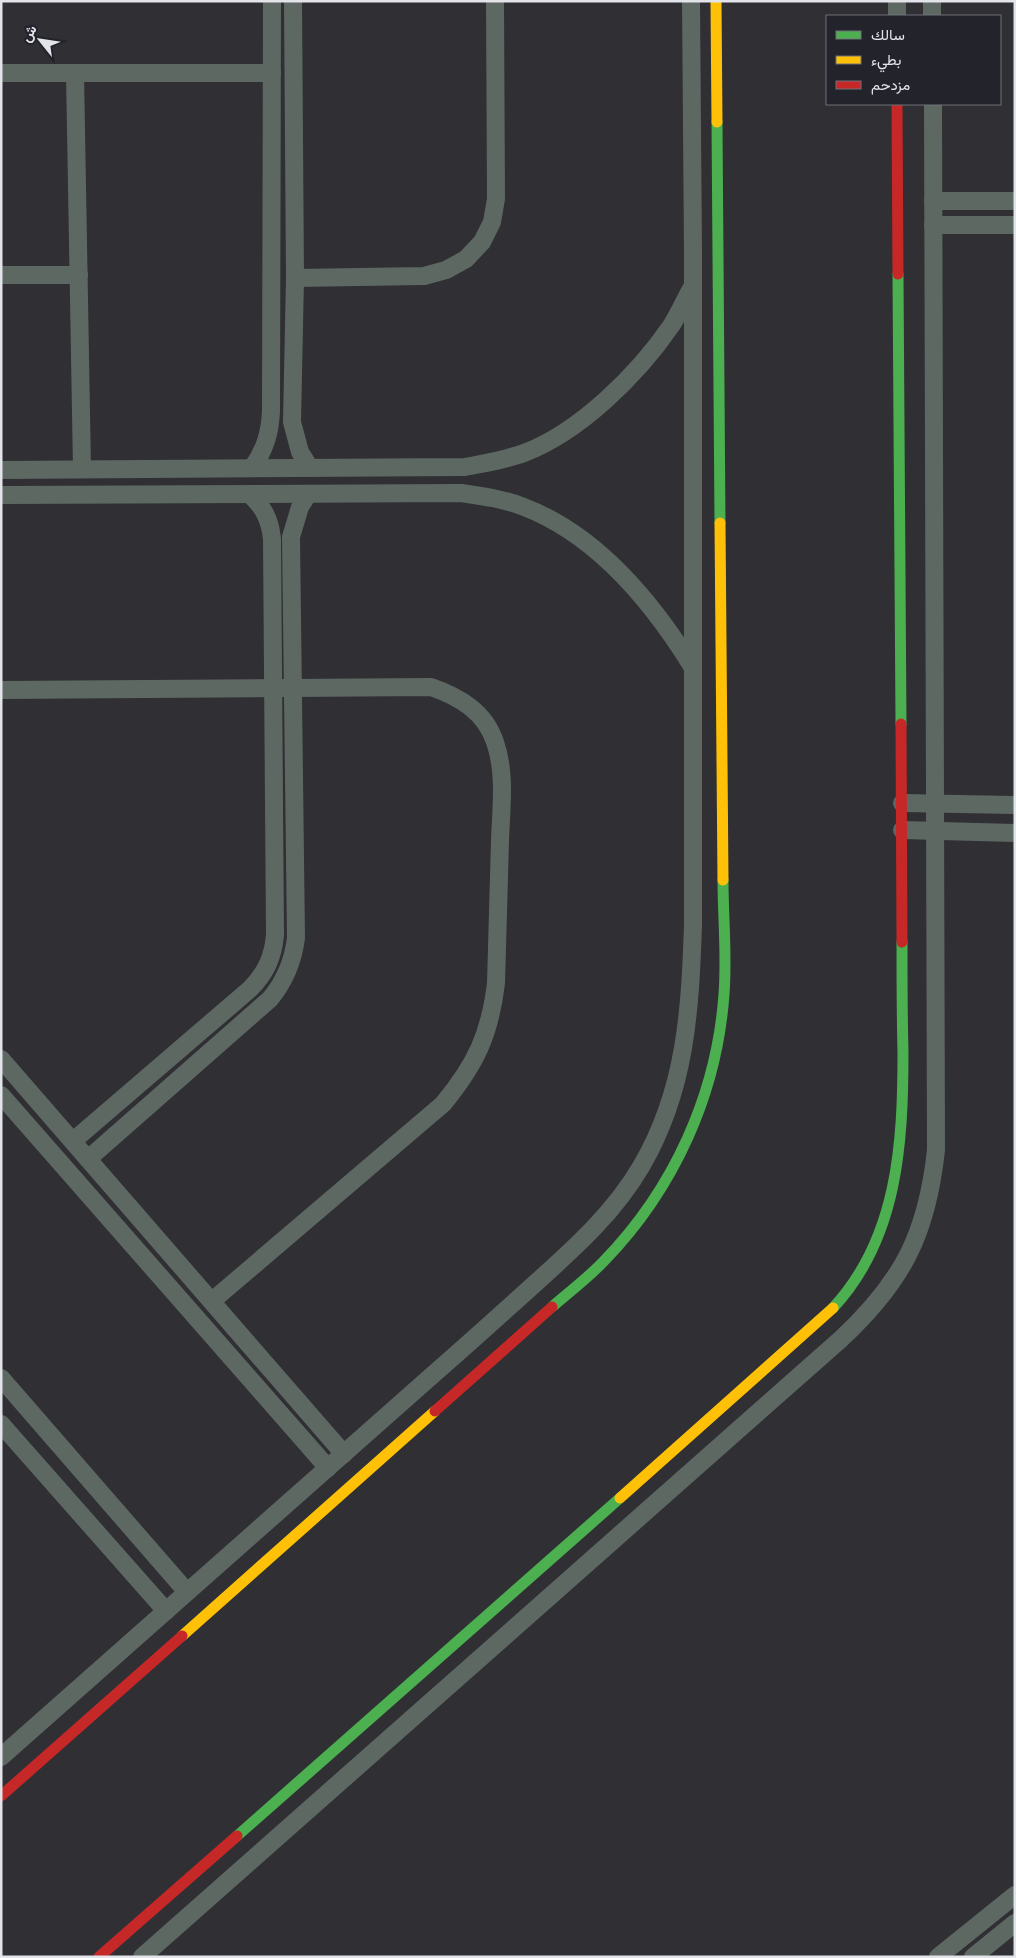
<svg xmlns="http://www.w3.org/2000/svg" width="1016" height="1958" viewBox="0 0 1016 1958" font-family="'IBM Plex Sans',Vazirmatn,sans-serif">
	<rect width="100%" height="100%" fill="#2f2f34"/>
	<g fill="none" stroke-linecap="round" stroke-linejoin="round">
		<!-- street -->
		<g stroke="#5e6863" stroke-width="18">
			<polyline points="293,1 295,278 292,422 300,452 310,468"/>
			<polyline points="897,1 897,16"/>
			<polyline points="932,1 932,16"/>
			<polyline points="1,73 272,73"/>
			<polyline points="75,73 82,469"/>
			<polyline points="933,201 1015,201"/>
			<polyline points="933,225 1015,225"/>
			<polyline points="1,275 79,275"/>
			<polyline points="295,278 424,276 446,270 466,259 482,242 492,222 496,199 495,1"/>
			<path d="M252 468C265 450 270 433 271 411L272 1"/>
			<path d="M1 470 465 467C485 463 505 460 524 453 580 432 638 374 671 326 679 314 684 301 691 289"/>
			<path d="M1 495 461 493C482 496 504 499 524 507 597 535 653 603 693 668"/>
			<path d="M1 690 431 687C460 697 485 712 495 742 506 773 501 809 500 841 499 888 497 936 496 983 490 1034 476 1064 443 1104L212 1301"/>
			<polyline points="902,803 1015,805"/>
			<polyline points="902,830 1015,833"/>
			<polyline points="1,1059 344,1454"/>
			<polyline points="1,1095 328,1468"/>
			<path d="M73 1141 250 989C266 973 273 957 275 935L272 539C270 519 263 506 249 494"/>
			<path d="M88 1159 270 999C285 981 293 962 296 938L291 537 300 507 308 494"/>
			<polyline points="1,1378 187,1592"/>
			<polyline points="1,1424 166,1611"/>
			<path d="M1 1757C146 1628 292 1501 436 1372 467 1345 498 1317 529 1289 570 1252 614 1214 642 1165 686 1089 690 1011 693 925V253L691 1"/>
			<path d="M142 1957 841 1339C903 1281 927 1234 936 1150L933 104"/>
			<polyline points="938,1957 1015,1895"/>
			<polyline points="973,1957 1015,1923"/>
		</g>
		<!-- fast -->
		<g stroke="#4caf50" stroke-width="11">
			<polyline points="717,122 720,523"/>
			<polyline points="898,274 901,724"/>
			<path d="M552 1307C569 1292 588 1278 604 1261 674 1189 717 1094 724 994 727 956 723 918 723 880"/>
			<path d="M833 1308C898 1238 903 1143 903 1052 902 1015 902 978 902 942"/>
			<polyline points="237,1836 620,1498"/>
		</g>
		<!-- slow -->
		<g stroke="#ffc107" stroke-width="11">
			<polyline points="716,1 717,122"/>
			<polyline points="720,523 723,880"/>
			<polyline points="620,1498 833,1308"/>
			<polyline points="182,1636 435,1411"/>
		</g>
		<!-- jam -->
		<g stroke="#c62828" stroke-width="11">
			<polyline points="897,104 898,274"/>
			<polyline points="901,724 902,942"/>
			<polyline points="435,1411 552,1307"/>
			<polyline points="1,1796 182,1636"/>
			<polyline points="99,1957 237,1836"/>
		</g>
	</g>
	<!-- border -->
	<rect width="1016" height="1958" fill="none" stroke="#e3e3ea" stroke-width="5"/>
	<!-- legend -->
	<rect x="826" y="15" width="175" height="90" fill="#23232c" stroke="#707078"/>
	<rect x="836" y="31" width="25" height="8" fill="#4caf50" stroke="#707078"/>
	<text x="871" y="40" font-size="15" fill="#e3e3ea">سالك</text>
	<rect x="836" y="56" width="25" height="8" fill="#ffc107" stroke="#707078"/>
	<text x="871" y="65" font-size="15" fill="#e3e3ea">بطيء</text>
	<rect x="836" y="81" width="25" height="8" fill="#c62828" stroke="#707078"/>
	<text x="871" y="90" font-size="15" fill="#e3e3ea">مزدحم</text>
	<!-- north arrow -->
	<g transform="translate(40 40) rotate(300)" stroke="#23232c" stroke-width="4" paint-order="stroke">
	<path d="M0-4L9 19L0 12L-9 19Z" fill="#e3e3ea"/>
	<text y="-8" font-size="14" font-weight="bold" text-anchor="middle" fill="#e3e3ea">ش</text>
	</g>
</svg>
